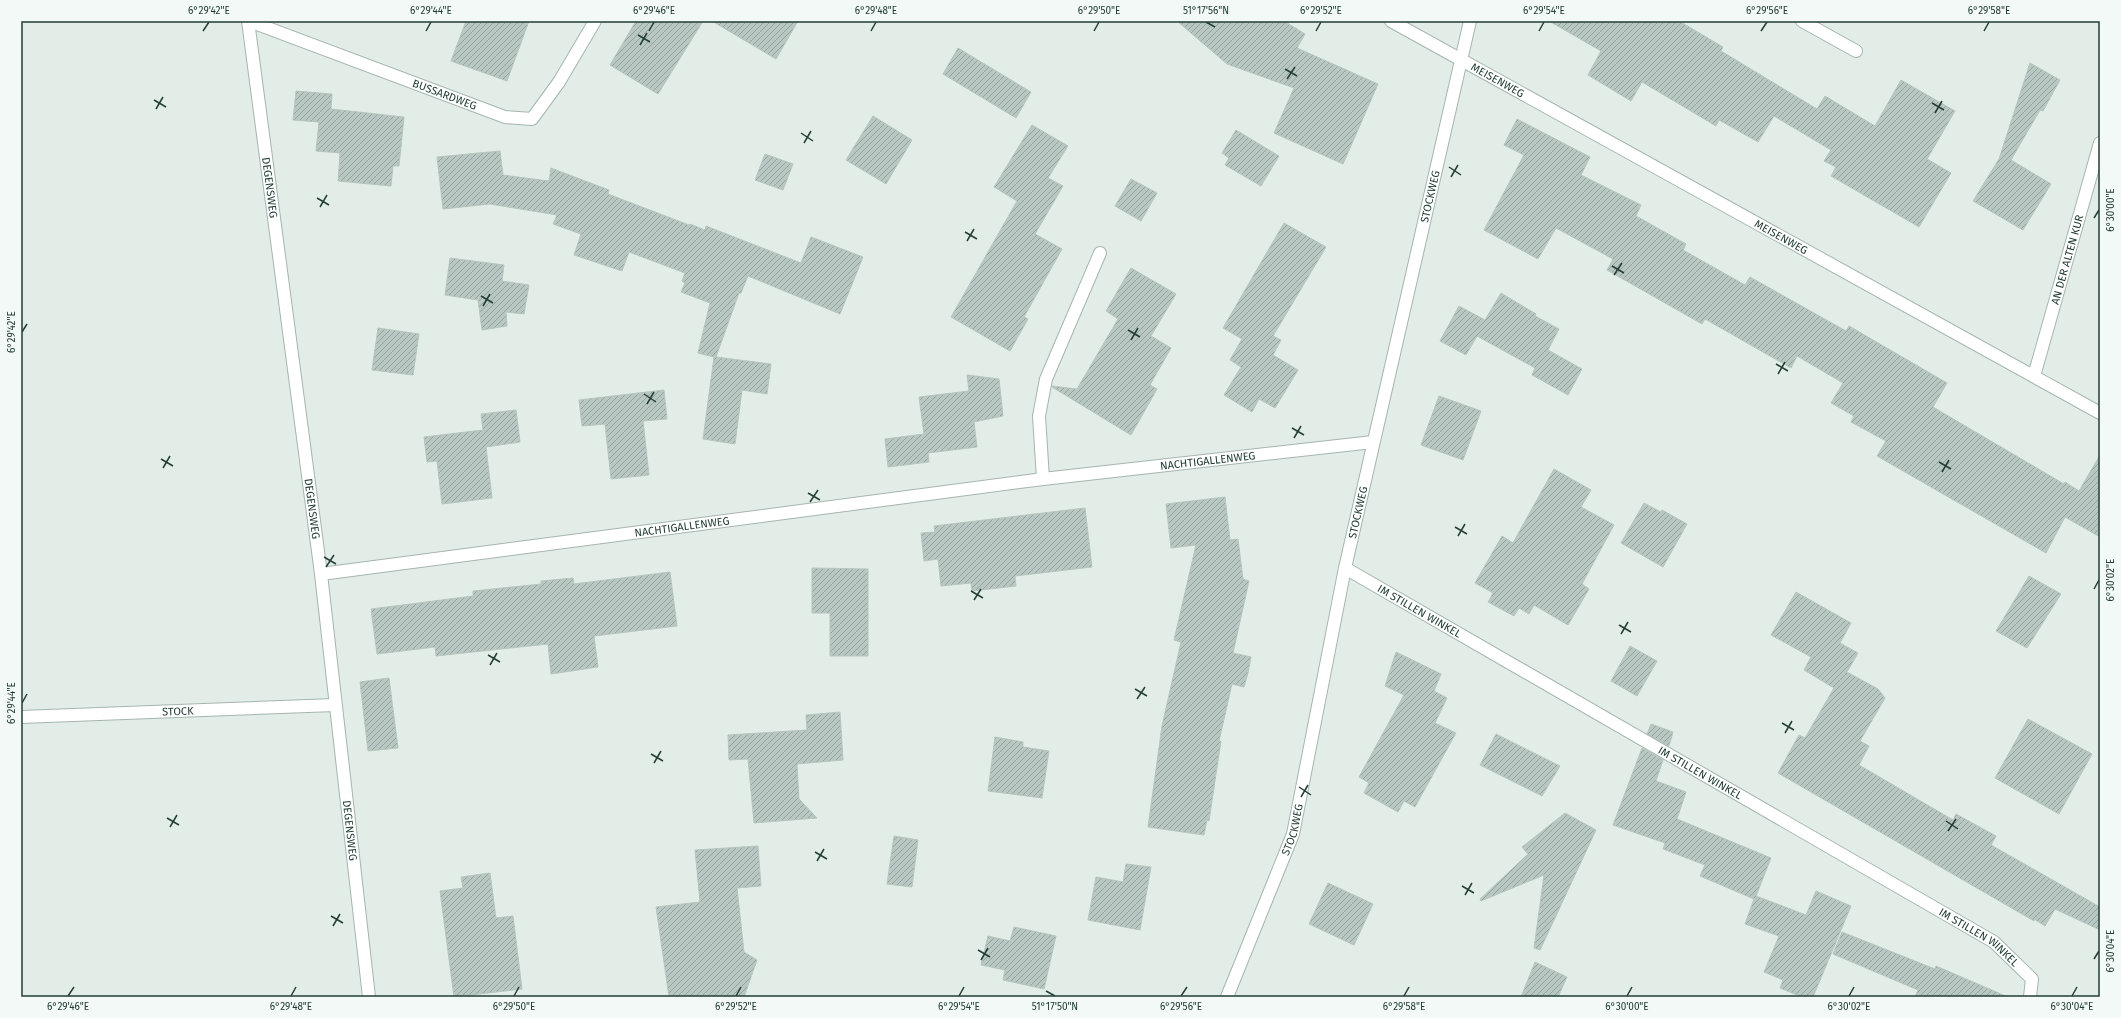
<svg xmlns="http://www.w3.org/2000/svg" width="2121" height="1018" viewBox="0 0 2121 1018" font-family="'Fira Sans',sans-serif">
	<defs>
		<pattern id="building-hatch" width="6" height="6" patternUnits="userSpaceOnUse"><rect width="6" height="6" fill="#b8c7c1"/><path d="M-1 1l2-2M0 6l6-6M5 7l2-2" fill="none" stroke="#95a39e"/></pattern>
	</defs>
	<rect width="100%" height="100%" fill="#e3ede8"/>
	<!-- building -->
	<g fill="url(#building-hatch)" stroke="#b5c6be">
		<polygon points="466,21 529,21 507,81 451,61"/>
		<polygon points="636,21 703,21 658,94 610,65"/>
		<polygon points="712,21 798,21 776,59"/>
		<polygon points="1177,21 1284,21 1305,34 1297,48 1378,84 1343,164 1274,133 1294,88 1227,64"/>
		<polygon points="1549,21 1679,21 1723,47 1721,51 1817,109 1825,96 1875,126 1901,80 1955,111 1927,159 1951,173 1919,227 1831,176 1836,167 1824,161 1831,150 1774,116 1758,142 1719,120 1716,126 1642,82 1631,101 1588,75 1601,51"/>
		<polygon points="958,48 1031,92 1016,118 943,74"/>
		<polygon points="2030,63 2060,80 2043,111 2040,110 2011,160 2051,184 2023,230 1973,201 1999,159"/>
		<polygon points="296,91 332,94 331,109 404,117 399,166 393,166 391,186 338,181 340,153 316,151 319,122 293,120"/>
		<polygon points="873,116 912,140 886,184 846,160"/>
		<polygon points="1517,119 1590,157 1581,175 1641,205 1636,216 1686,244 1683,250 1745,285 1750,277 1846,331 1849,326 1947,383 1933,407 2064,484 2065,482 2079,491 2100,455 2100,537 2065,517 2046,553 1877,456 1886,441 1851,422 1854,416 1831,403 1843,383 1797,356 1791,368 1705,319 1702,324 1607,270 1613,259 1556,228 1538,259 1484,230 1524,155 1504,145"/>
		<polygon points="1032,125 1068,146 1048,178 1063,186 1035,234 1062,249 1024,317 1028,319 1010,351 951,317 1017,201 994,187"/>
		<polygon points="1236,130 1279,156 1261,186 1225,165 1229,158 1222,153"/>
		<polygon points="500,151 503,175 549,181 551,168 609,190 608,194 689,225 690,224 705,230 706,226 801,263 811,237 863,257 840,314 748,276 741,293 739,293 716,357 771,364 767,394 742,390 735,444 703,439 714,357 698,353 710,303 681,292 685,283 682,281 685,273 629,252 622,271 574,255 581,234 553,224 557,215 490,204 443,209 437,157"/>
		<polygon points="765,154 793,164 783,190 755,180"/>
		<polygon points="1131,179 1157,193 1141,221 1115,206"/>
		<polygon points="1284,223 1326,247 1273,336 1281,340 1273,355 1298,370 1275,408 1259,399 1252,412 1224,395 1241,367 1230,360 1242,339 1223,328"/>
		<polygon points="450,258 504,265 502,281 529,285 524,314 506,312 507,326 482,330 478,300 445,295"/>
		<polygon points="1131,268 1176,294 1151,336 1171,348 1150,385 1157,389 1131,435 1052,387 1052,386 1077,389 1118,319 1106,311"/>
		<polygon points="1501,293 1536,314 1535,316 1559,329 1548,350 1582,369 1568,395 1532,375 1535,368 1477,336 1466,355 1440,341 1459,306 1485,320"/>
		<polygon points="378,328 419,334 413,375 372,370"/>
		<polygon points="967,375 999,379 1003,416 974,422 977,447 928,453 929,462 888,467 885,439 924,434 919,397 969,391"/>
		<polygon points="664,390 667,419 643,421 649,475 611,479 605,424 582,426 579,400"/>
		<polygon points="1439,396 1481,411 1463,460 1421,445"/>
		<polygon points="516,410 520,442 486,447 492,498 442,504 437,461 427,462 424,437 483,430 481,414"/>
		<polygon points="1554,469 1591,490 1581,507 1614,525 1582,584 1589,589 1568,625 1534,605 1529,614 1519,608 1514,616 1488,602 1493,593 1475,583 1502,536 1513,543"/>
		<polygon points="1225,497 1230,540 1238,539 1243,579 1249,581 1233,653 1251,657 1248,673 1244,687 1232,684 1219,741 1221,741 1209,821 1207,820 1204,835 1148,827 1162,726 1181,642 1174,640 1196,545 1171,548 1166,504"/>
		<polygon points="1644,503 1661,512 1662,510 1687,524 1663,567 1621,543"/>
		<polygon points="1085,508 1092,567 1015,576 1016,586 972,591 971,583 941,586 938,559 924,561 921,533 935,532 934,526"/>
		<polygon points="812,568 868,569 868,656 830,656 830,613 812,613"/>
		<polygon points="670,572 677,626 594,636 598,667 551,674 548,644 436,656 435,647 377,654 371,609 473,596 473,591 541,584 541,581 573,578 574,584"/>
		<polygon points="2029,576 2061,594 2027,648 1996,631"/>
		<polygon points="1796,592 1851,623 1840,643 1858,653 1847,672 1878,689 1885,698 1860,741 1869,746 1859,765 1953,820 1956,814 1996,836 1991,845 2100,907 2100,930 2055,909 2045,926 2034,919 2034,921 1778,773 1799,735 1805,738 1834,688 1804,670 1811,657 1771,635"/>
		<polygon points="1630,646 1657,661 1637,696 1611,681"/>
		<polygon points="1396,652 1441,674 1434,691 1447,698 1435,723 1456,733 1415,807 1404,801 1398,812 1364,793 1369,783 1359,777 1404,695 1385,686"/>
		<polygon points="389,678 398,748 368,751 360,682"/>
		<polygon points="840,712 843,760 797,764 799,799 817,818 754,823 748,759 729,760 728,735 807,730 806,715"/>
		<polygon points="2028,719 2092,754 2059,814 1995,778"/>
		<polygon points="1651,724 1673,732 1669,746 1647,734"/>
		<polygon points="1496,734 1560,766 1542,796 1480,765"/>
		<polygon points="995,737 1023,742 1023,747 1049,751 1042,798 988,791"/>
		<polygon points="1642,748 1663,760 1656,781 1686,792 1677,819 1771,858 1756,896 1806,915 1816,891 1851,906 1813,997 1802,997 1780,988 1783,980 1764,972 1779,936 1745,924 1754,899 1700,876 1705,865 1663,849 1665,843 1613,825"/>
		<polygon points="1565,813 1596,830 1540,950 1534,948 1544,875 1481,901 1480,899 1528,854 1522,847"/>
		<polygon points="894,836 918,840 912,887 887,884"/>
		<polygon points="758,846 761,886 737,888 744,952 757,960 744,997 669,997 656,907 700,902 695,850"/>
		<polygon points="1126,864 1151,867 1140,930 1088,920 1096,877 1123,882"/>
		<polygon points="490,873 496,918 513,916 522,989 454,997 440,891 463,888 461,877"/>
		<polygon points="1328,883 1373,904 1354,945 1309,924"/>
		<polygon points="1014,927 1056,936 1044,989 1003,980 1005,970 981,965 988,936 1010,941"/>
		<polygon points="1842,932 1935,969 1936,966 2008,997 1915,997 1918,990 1833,954"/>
		<polygon points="1535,962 1567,977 1558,997 1521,997"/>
	</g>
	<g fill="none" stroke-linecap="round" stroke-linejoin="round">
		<defs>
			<g id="minor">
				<path id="s1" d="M248 21 321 574 369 997"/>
				<path id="s2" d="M249 21 505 117 532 119 559 82 595 21"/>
				<path id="s3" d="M1391 21 2100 413"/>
				<polyline points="1802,21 1856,51"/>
				<path id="s4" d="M2034 376 2100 143"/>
				<polyline points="1043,479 1039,416 1046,379 1100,253"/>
				<path id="s5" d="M1345 568 1994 942 2032 979 2030 997"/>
				<path id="s6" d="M321 574 1043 479 1373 442"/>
				<path id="s7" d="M21 717 335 705"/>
			</g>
			<g id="tertiary">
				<path id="s8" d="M1227 997 1293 834 1345 568 1470 21"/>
			</g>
		</defs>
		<!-- minor casing -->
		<use href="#minor" stroke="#a5b5af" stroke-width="14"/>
		<!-- tertiary casing -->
		<use href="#tertiary" stroke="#a5b5af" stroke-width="14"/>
		<!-- minor -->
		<use href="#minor" stroke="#fff" stroke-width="12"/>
		<!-- tertiary -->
		<use href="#tertiary" stroke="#fff" stroke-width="12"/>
	</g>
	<!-- ticks -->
	<path fill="none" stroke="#223e35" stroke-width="1.5" d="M1206 22 1215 27M203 31 209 22M426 31 431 22M649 31 654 22M871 31 876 22M1094 31 1099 22M1316 31 1321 22M1539 31 1544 22M1761 31 1767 22M1984 31 1989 22M638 35 650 42M640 45 647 33M1285 69 1297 76M1287 79 1295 67M154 100 166 107M1932 103 1944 110M156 109 163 97M1935 113 1942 101M801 133 813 141M804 143 811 131M1449 167 1461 175M1451 177 1458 165M317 198 329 205M320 207 327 195M2094 218 2099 210M965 232 977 239M967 241 974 229M1612 266 1624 273M1614 275 1622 263M481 296 493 303M483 306 490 294M1128 330 1140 337M22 332 27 324M1131 340 1138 328M1776 364 1788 371M1778 374 1785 362M644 394 656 402M647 404 654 392M1292 428 1304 435M1294 438 1301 426M161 459 173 466M1939 462 1951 469M163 468 170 456M1942 472 1949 460M808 493 820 500M810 502 818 490M1455 527 1467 534M1458 536 1465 524M324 557 336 564M326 567 334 555M2094 589 2099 580M971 591 983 598M974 600 981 589M1619 625 1631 632M1621 634 1628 622M488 655 500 662M490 665 497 653M1135 689 1147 696M1137 699 1145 687M22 703 27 694M1782 723 1794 730M1785 733 1792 721M651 754 663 761M654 763 661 751M1299 787 1311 795M1301 797 1308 785M167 818 179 825M1946 821 1958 829M170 827 177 815M1948 831 1956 819M815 852 827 859M817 861 824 849M1462 886 1474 893M1465 895 1472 883M331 916 343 923M333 926 340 914M978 950 990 957M2094 959 2099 951M981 960 988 948M1046 991 1055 996M68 996 74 987M291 996 296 987M514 996 519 987M736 996 741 987M959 996 964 987M1181 996 1187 987M1404 996 1409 987M1627 996 1632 987M1849 996 1854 987M2072 996 2077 987"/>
	<g text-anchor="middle" stroke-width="4" stroke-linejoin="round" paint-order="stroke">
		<!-- street labels -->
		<g font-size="11" fill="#223e35" stroke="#f3f9f6">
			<text dy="4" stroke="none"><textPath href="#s3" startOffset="122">MEISENWEG</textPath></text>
			<text dy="4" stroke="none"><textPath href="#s2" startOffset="209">BUSSARDWEG</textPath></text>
			<text dy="4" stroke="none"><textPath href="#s1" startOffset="168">DEGENSWEG</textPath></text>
			<text dy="4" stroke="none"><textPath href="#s8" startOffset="828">STOCKWEG</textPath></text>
			<text dy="4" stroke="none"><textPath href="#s3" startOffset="446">MEISENWEG</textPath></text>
			<text dy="4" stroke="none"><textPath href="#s4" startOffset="121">AN DER ALTEN KUR</textPath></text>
			<text dy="4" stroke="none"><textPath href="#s6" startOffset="894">NACHTIGALLENWEG</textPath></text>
			<text dy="4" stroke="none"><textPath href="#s1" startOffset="492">DEGENSWEG</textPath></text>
			<text dy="4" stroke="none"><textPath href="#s8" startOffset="504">STOCKWEG</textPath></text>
			<text dy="4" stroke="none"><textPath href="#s6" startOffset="364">NACHTIGALLENWEG</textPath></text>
			<text dy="4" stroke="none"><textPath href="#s5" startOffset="86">IM STILLEN WINKEL</textPath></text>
			<text dy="4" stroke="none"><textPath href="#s7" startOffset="157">STOCK</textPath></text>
			<text dy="4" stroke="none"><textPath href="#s5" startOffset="410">IM STILLEN WINKEL</textPath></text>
			<text dy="4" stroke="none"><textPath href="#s8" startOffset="180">STOCKWEG</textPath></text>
			<text dy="4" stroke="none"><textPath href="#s1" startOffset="816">DEGENSWEG</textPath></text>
			<text dy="4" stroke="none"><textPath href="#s5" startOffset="734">IM STILLEN WINKEL</textPath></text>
		</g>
	</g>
	<!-- border -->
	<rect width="2121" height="1018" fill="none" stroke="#f3f9f6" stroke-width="44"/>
	<rect x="22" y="22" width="2077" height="974" fill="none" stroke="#223e35" stroke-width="1.5"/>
	<g font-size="10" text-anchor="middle" fill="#223e35">
		<text x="209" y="14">6°29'42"E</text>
		<text x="431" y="14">6°29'44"E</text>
		<text x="654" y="14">6°29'46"E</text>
		<text x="876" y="14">6°29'48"E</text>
		<text x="1099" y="14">6°29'50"E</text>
		<text x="1206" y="14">51°17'56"N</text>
		<text x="1321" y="14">6°29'52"E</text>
		<text x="1544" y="14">6°29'54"E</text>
		<text x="1767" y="14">6°29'56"E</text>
		<text x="1989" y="14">6°29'58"E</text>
		<text transform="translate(2110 210) rotate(-90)" y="4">6°30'00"E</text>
		<text transform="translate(11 332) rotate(-90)" y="4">6°29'42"E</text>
		<text transform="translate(2110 580) rotate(-90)" y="4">6°30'02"E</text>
		<text transform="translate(11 703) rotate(-90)" y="4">6°29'44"E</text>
		<text transform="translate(2110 951) rotate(-90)" y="4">6°30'04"E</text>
		<text x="68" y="1010">6°29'46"E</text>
		<text x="291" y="1010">6°29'48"E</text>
		<text x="514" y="1010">6°29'50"E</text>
		<text x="736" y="1010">6°29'52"E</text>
		<text x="959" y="1010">6°29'54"E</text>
		<text x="1055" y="1010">51°17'50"N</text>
		<text x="1181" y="1010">6°29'56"E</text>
		<text x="1404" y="1010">6°29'58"E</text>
		<text x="1627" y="1010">6°30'00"E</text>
		<text x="1849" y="1010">6°30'02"E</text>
		<text x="2072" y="1010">6°30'04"E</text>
	</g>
</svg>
